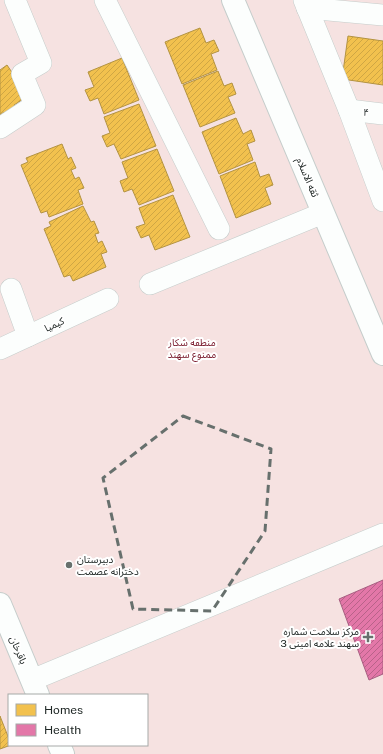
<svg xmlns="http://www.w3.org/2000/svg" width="383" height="754" viewBox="0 0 383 754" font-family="'Public Sans','Noto Sans Arabic',sans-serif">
	<defs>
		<pattern id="homes-hatch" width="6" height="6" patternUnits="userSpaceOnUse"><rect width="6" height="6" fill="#f2c14e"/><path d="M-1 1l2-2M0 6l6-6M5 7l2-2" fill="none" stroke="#cfa644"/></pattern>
		<pattern id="health-hatch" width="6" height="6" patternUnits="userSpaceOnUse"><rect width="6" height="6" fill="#e377a8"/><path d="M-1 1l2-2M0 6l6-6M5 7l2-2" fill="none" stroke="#b86289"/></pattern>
	</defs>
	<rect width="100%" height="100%" fill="#eaf5f2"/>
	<!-- park -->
	<path fill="#f6e2e1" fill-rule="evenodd" d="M0 0H383V754H0ZM9 695H147V745H9Z"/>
	<!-- homes -->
	<g fill="url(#homes-hatch)" stroke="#b39342">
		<polygon points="200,28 206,43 214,40 219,51 211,54 217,70 182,84 165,42"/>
		<polygon points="348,36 383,41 383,85 342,79"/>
		<polygon points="122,58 139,100 104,114 98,98 90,101 85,90 94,87 88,72"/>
		<polygon points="7,65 28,96 14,105 19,113 9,119 4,112 0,115 0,70"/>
		<polygon points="218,71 224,86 232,83 236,94 228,97 235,113 200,127 183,85"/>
		<polygon points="139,104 156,146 121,159 114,144 107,147 102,136 110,133 104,117"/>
		<polygon points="236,118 243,134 251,130 255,141 247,144 253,160 219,174 202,132"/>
		<polygon points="62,144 68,159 71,157 76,168 71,170 75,179 79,177 84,188 78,190 83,204 49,217 47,211 41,213 21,165 28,162 26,158"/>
		<polygon points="157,149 174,191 139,205 132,189 124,192 120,181 128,178 122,162"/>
		<polygon points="255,162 260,177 269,174 273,185 265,188 271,204 236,218 220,176"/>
		<polygon points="173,195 190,237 155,250 149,235 141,238 136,227 145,224 139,208"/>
		<polygon points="83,206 91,222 94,221 99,233 95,234 98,243 102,241 107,252 101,254 106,267 73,281 70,275 64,277 44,229 51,226 49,222"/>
		<polygon points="0,716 9,739 9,745 11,745 0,749"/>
	</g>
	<!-- health -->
	<polygon fill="url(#health-hatch)" stroke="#a85f81" points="383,580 383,674 369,680 339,599"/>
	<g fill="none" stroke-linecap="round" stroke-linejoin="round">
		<defs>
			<g id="street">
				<polyline points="105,0 219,229"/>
				<polyline points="304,0 349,110 383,201"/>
				<polyline points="307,8 383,15"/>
				<polyline points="349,110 383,114"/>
				<polyline points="0,128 35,105 22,74 41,63 15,0"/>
				<polyline points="150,284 323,213"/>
				<polyline points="11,289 28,336"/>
				<polyline points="0,349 108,299"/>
				<polyline points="32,680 383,534"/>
			</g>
			<g id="secondary">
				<polyline points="233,0 383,354"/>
				<polyline points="0,604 38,695"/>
				<polyline points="59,745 63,754"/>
			</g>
		</defs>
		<!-- street casing -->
		<use href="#street" stroke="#c5cdcb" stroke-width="22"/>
		<!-- secondary casing -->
		<use href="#secondary" stroke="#c5cdcb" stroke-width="24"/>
		<!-- street -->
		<use href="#street" stroke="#fcfefd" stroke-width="21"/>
		<!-- secondary -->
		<use href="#secondary" stroke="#fcfefd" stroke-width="22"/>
	</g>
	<!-- marked area -->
	<path fill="none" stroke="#67706d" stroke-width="3" stroke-dasharray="8 5" stroke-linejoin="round" d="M183 416 271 449 265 531 212 611 133 609 103 478Z"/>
	<!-- markers -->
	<g fill="#67706d" stroke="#fff" stroke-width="1.5">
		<circle cx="69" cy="565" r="4"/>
		<path d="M366 631h4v4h4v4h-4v4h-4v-4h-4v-4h4z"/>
	</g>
	<g text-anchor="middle" stroke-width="4" stroke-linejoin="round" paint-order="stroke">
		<!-- street labels -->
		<g font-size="10" fill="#202826" stroke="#fff">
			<text transform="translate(366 112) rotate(7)" y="4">۴</text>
			<text transform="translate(308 177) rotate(67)" y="4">ثقه الاسلام</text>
			<text transform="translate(54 324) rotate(-25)" y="4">کیمیا</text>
			<text transform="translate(19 650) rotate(67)" y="4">باقرخان</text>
		</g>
		<!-- park labels -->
		<g font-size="10" fill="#761427" stroke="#fff">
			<text x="192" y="346">منطقه شکار<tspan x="192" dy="12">ممنوع سهند</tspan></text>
		</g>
		<!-- poi labels -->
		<g font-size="10" fill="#202826" stroke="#fff" text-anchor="start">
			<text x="77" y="563">دبیرستان<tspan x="77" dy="12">دخترانه عصمت</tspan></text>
			<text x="359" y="635" text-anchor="end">مرکز سلامت شماره<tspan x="359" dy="12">3 سهند علامه امینی</tspan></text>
		</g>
	</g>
	<!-- legend -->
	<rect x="8" y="694" width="140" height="52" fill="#ffffff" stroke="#a6a9a8"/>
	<rect x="16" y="704" width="20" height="12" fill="#f2c14e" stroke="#a6a9a8"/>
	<text x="44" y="714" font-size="12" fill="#202826">Homes</text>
	<rect x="16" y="724" width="20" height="12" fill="#e377a8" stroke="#a6a9a8"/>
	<text x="44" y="734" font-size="12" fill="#202826">Health</text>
</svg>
